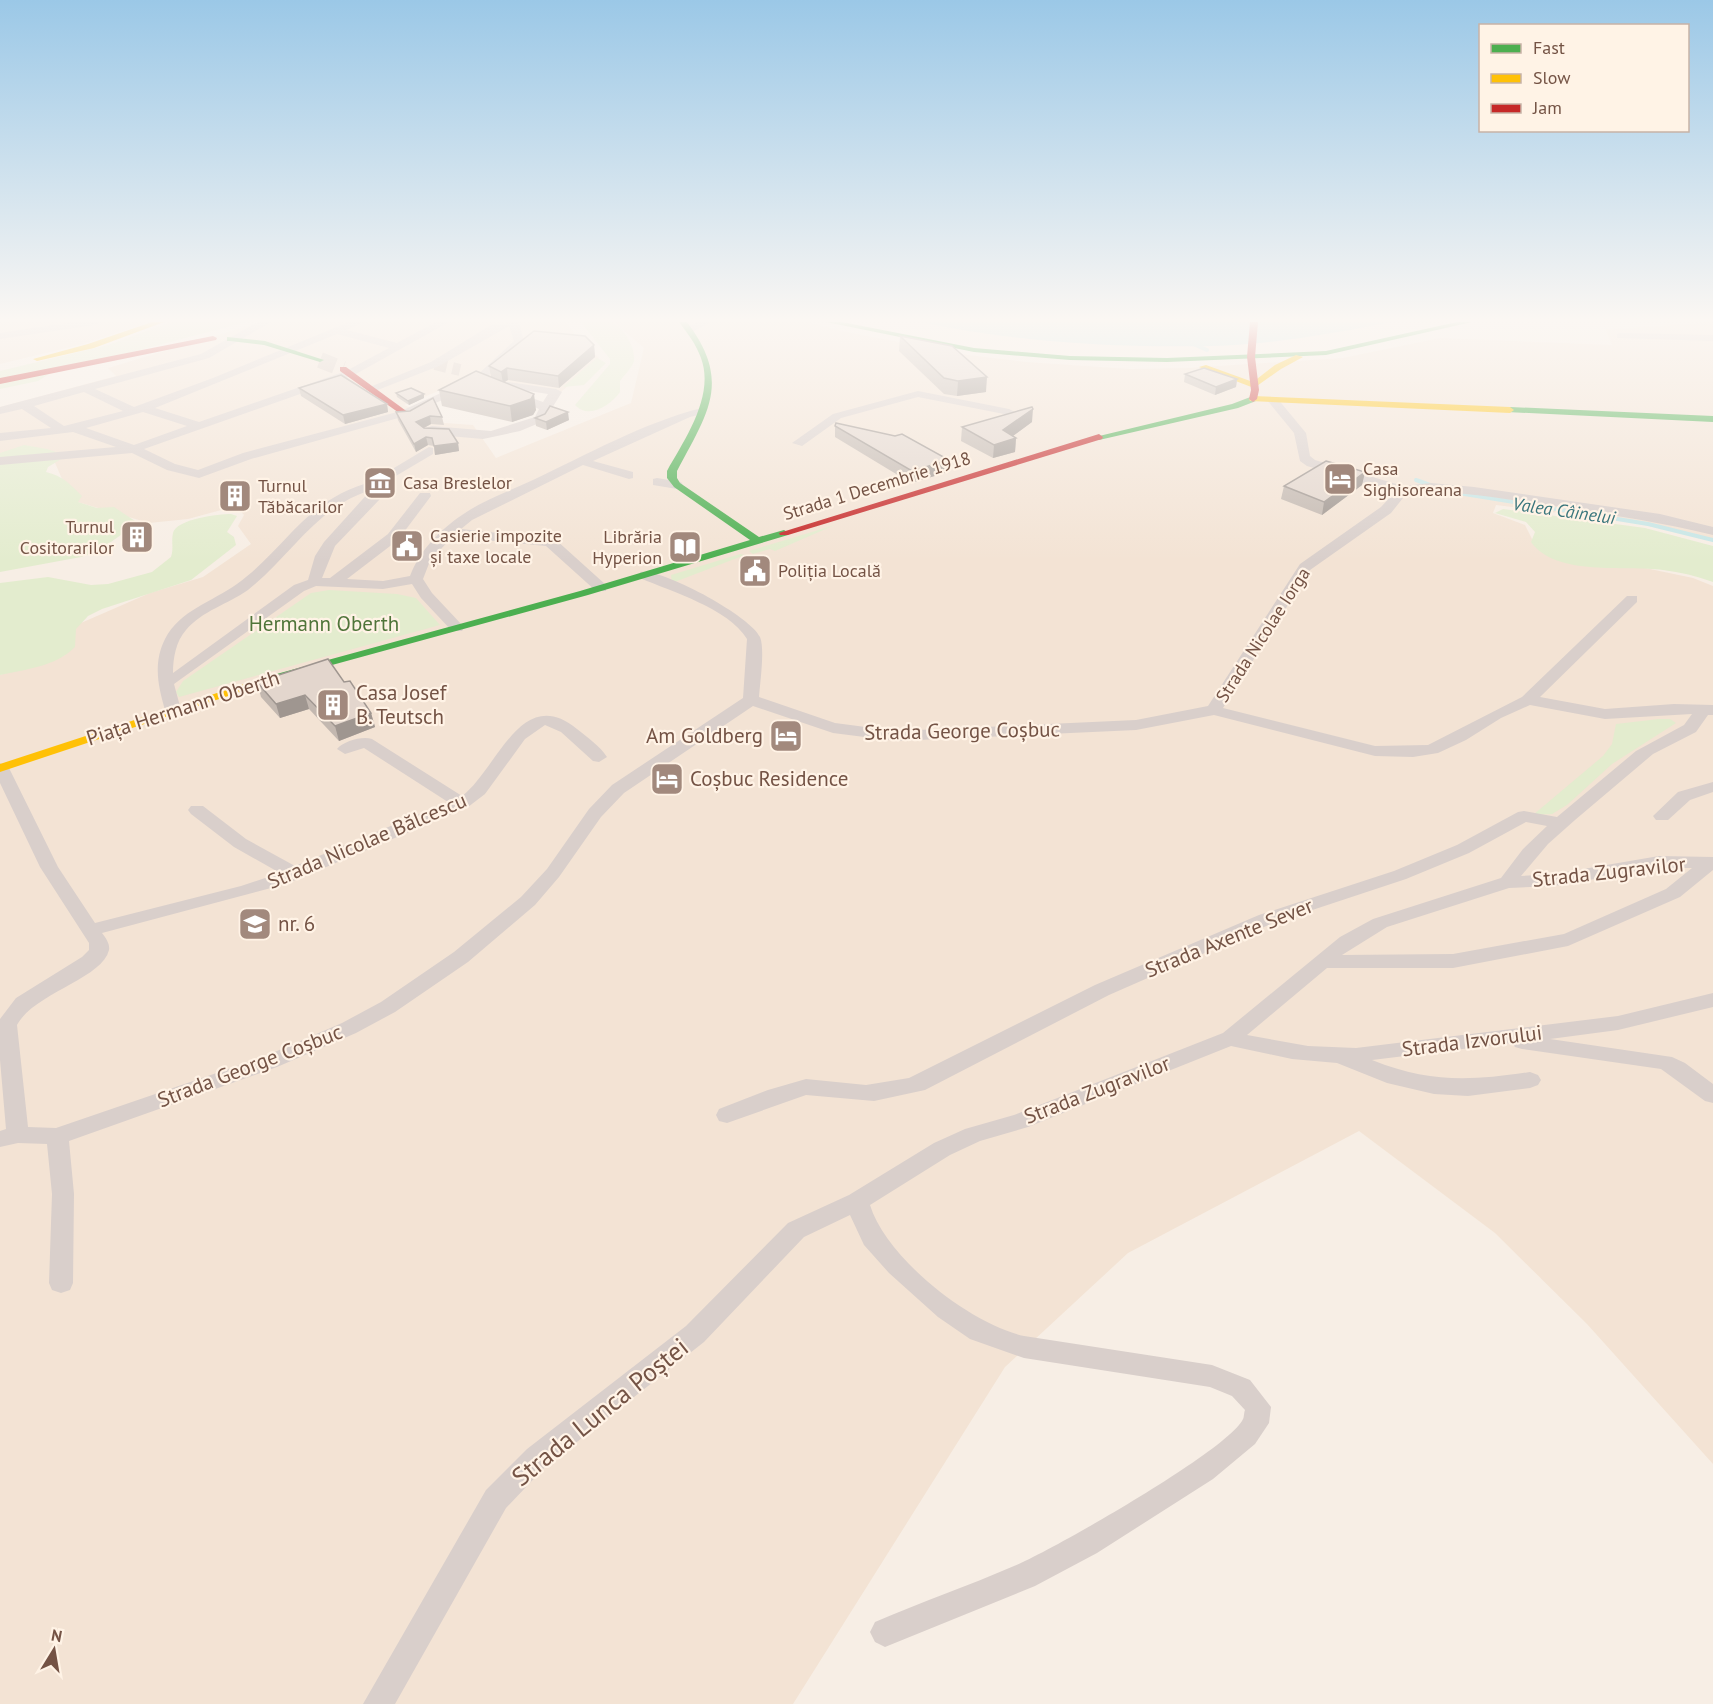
<svg xmlns="http://www.w3.org/2000/svg" width="1713" height="1704" viewBox="0 0 1713 1704" font-family="'PT Sans',sans-serif">
	<rect width="100%" height="100%" fill="#f7eee5"/>
	<!-- residential -->
	<g fill="#f3e3d4">
		<polygon points="0,322 150,322 83,344 0,364"/>
		<polygon points="262,322 567,322 575,335 599,358 560,393 473,377 404,405 444,423 473,425 496,458 631,403 644,348 614,322 808,322 841,331 968,355 1026,362 1130,369 1188,368 1343,358 1440,338 1612,345 1606,330 1713,322 1713,539 1630,522 1496,505 1493,513 1525,525 1535,545 1693,578 1713,586 1713,1464 1587,1324 1495,1233 1359,1131 1128,1253 1005,1367 793,1704 0,1704 0,675 65,655 74,626 150,593 203,577 251,544 238,526 244,515 236,506 188,519 149,523 71,500 50,451 0,456 0,407 116,376 108,368"/>
	</g>
	<!-- green -->
	<g fill="#e3ecce">
		<polygon points="171,322 246,322 49,374 38,381 0,389 0,371 108,345"/>
		<path d="M581 322C590 322 601 320 610 322 623 325 636 348 634 361 632 368 624 375 620 381V392C611 405 589 420 575 405L610 364V359Z"/>
		<polygon points="597,358 606,363 584,385 563,387"/>
		<path d="M24 445 47 449 59 453 63 458 48 467 46 472C63 476 70 484 82 496L78 502 97 508 114 507 138 523 98 551 81 557 0 572V453Z"/>
		<path d="M1503 509 1645 528 1713 546V582C1697 576 1680 572 1663 570 1626 565 1556 577 1531 542L1535 532 1526 522 1495 513Z"/>
		<path d="M231 514 237 516 227 532 234 537 236 545 191 580 102 609 88 616 76 629 75 647C55 667 26 669 0 675V583L48 577 91 585 108 584 152 572 171 557C174 549 171 541 173 533 176 519 219 514 231 514Z"/>
		<polygon points="835,525 775,551 770,549 753,554 749,551"/>
		<polygon points="740,554 745,555 672,583 671,575"/>
		<polygon points="329,590 397,594 416,598 440,625 179,697 176,692 183,681 311,593"/>
		<polygon points="1659,719 1670,719 1676,723 1612,764 1567,805 1552,814 1533,815 1603,756 1612,744 1616,724"/>
	</g>
	<!-- water -->
	<path fill="#c7e6e6" d="M920 322H1393C1333 333 1272 345 1211 346 1115 348 1015 342 920 322Z"/>
	<g fill="none" stroke-linecap="round" stroke-linejoin="round">
		<!-- stream -->
		<g stroke="#c7e6e6" stroke-width="4">
			<polyline points="1191,343 1207,350"/>
			<polyline points="1416,480 1433,486"/>
			<polyline points="1452,492 1648,524 1713,540"/>
		</g>
		<!-- street-tunnel -->
		<g stroke="#d6c7bd" stroke-width="12" stroke-dasharray="12 6" stroke-linecap="butt">
			<polyline points="435,364 460,370"/>
			<polyline points="377,483 385,477"/>
		</g>
		<!-- secondary-tunnel -->
		<polyline stroke="#d6c7bd" stroke-width="16" stroke-dasharray="16 8" stroke-linecap="butt" points="320,360 343,369"/>
		<!-- street -->
		<g fill="#d9cfcb" fill-rule="evenodd">
			<polygon points="73,322 100,322 95,325 0,339 0,333"/>
			<path d="M258 322H271L209 358 95 389 134 407 213 378 349 322H363L347 330 397 343 436 322H449L354 375 144 449 175 464 198 470 243 453 401 411 474 378 514 341 509 326 439 366 375 391 365 389 431 362 491 325 519 322 524 341 482 382 409 415 251 459 199 478 167 470 132 453 0 465V457L116 447 73 432 0 441V433L51 428 22 409 0 414V407L201 354ZM337 334 389 348 346 371 199 422 155 408ZM84 392 123 411 64 426 34 406ZM143 412 187 426 134 445 86 428Z"/>
			<polygon points="697,322 711,322 694,331 686,331 686,327"/>
			<polygon points="1621,333 1713,335 1713,341 1617,338 1617,334"/>
			<polygon points="508,382 556,389 562,392 544,421 520,431 483,439 426,434 420,430 432,426 491,431 535,417 539,409 506,394 512,391 543,402 548,394 504,387 504,383"/>
			<polygon points="918,391 1009,409 1015,412 1009,415 918,397 841,418 802,446 792,443 833,414"/>
			<path d="M1273 397 1277 398 1306 433 1310 456 1315 460 1403 486 1431 483 1474 487 1660 514 1713 527V535C1656 521 1598 513 1540 504 1496 498 1451 489 1407 493L1391 513 1310 570 1223 708 1375 746 1428 745 1522 697 1627 596H1637V602L1540 697 1605 709 1674 704 1713 705V715H1708L1696 732 1653 754 1575 820 1548 844 1521 876 1554 874 1659 856 1713 857V870L1680 897 1568 946 1453 968H1327L1247 1035 1308 1046 1356 1048 1618 1016 1713 993V1007L1618 1030 1550 1039 1672 1057 1685 1063 1713 1084V1103L1705 1101 1661 1069 1522 1049 1515 1047 1512 1043 1372 1060C1430 1083 1470 1081 1530 1072L1538 1075 1541 1080 1538 1085 1530 1088 1468 1096 1434 1094 1387 1083 1337 1063 1292 1059 1231 1046 1028 1127 980 1141 950 1155 870 1205C886 1258 970 1324 1024 1336L1212 1365 1250 1380 1271 1407 1269 1423 1255 1444 1213 1479 1097 1553 1035 1586 885 1647 875 1642 870 1632 875 1622C921 1602 968 1586 1014 1566 1051 1551 1230 1449 1243 1419 1244 1418 1244 1412 1245 1410L1232 1396 1210 1387 1024 1358 970 1339 938 1317 889 1273 864 1245 850 1215 804 1237 704 1342 545 1467 506 1508 395 1704H363L486 1490 527 1449 686 1326 788 1223 849 1195 934 1143 965 1129 1014 1115 1223 1033 1340 937 1373 919 1501 878 1523 849 1547 826 1526 822 1469 853 1406 879 1273 923 1109 995 925 1090 874 1101 806 1095 727 1123 719 1121 716 1115 719 1109 768 1090 806 1079 866 1085 909 1078 1095 985 1259 915 1394 871 1457 845 1518 812 1524 811 1557 817 1636 751 1684 725 1692 714 1605 719 1530 705 1501 718 1466 740 1438 753 1413 757 1375 756 1214 715 1136 730 896 741 833 733 753 706 624 793 601 817 559 877 535 905 468 962 395 1012 356 1033 277 1067 69 1141 74 1194 73 1283 70 1290 61 1293 52 1290 49 1283 52 1194 47 1144 18 1143 0 1147V1131L6 1129 0 1060V1019L16 998 82 957 89 950V943L40 867 0 783V763L9 768 58 867 95 923 241 886 280 873 234 847 191 814 188 810 191 806H203L246 839 295 866 448 802 364 748 345 754 337 749C344 741 362 736 372 739L462 796C497 770 521 683 577 729 587 737 600 746 607 757L599 762 593 761 561 732 545 725 525 739 485 794 468 807 286 884 102 933C106 938 110 944 109 950 102 979 34 993 17 1025L28 1127 56 1128 263 1057 342 1023 381 1002 454 952 521 897 547 869 589 809 612 785 743 698 747 639C728 608 672 592 640 578V572C660 567 751 616 760 637 765 649 760 683 759 697L835 723 896 731 1136 720 1208 706 1300 564 1381 507 1395 492 1307 466 1300 461 1294 433 1267 400ZM1659 868H1692L1666 889 1564 934 1453 954 1342 955 1387 927 1509 888 1554 886Z"/>
			<path d="M702 408 706 409V413L690 417 593 461 633 472V478L629 479 583 465 472 520 461 529 555 539 606 585V591H596L546 546 452 537 430 561 423 579 432 593 462 625 464 628 462 631H452L421 598 412 584 383 589 316 586 304 591 174 684 181 710 173 715 165 710C158 686 153 663 165 639 180 610 212 602 237 584 290 545 304 499 375 481L384 489 380 499 335 546 322 578H330L388 534 420 493H430L431 496 398 540 347 579 383 581 410 576C420 550 440 530 462 515 483 500 510 491 533 480 586 455 645 422 702 408ZM371 490 324 542 315 556 308 580 294 585 173 673C173 658 176 641 186 630 202 611 228 604 248 590 291 556 316 507 371 490Z"/>
			<polygon points="429,447 433,448 433,454 389,480 385,481 379,477"/>
			<polygon points="657,478 681,482 683,485 677,489 653,485 653,479"/>
			<polygon points="1713,782 1713,792 1690,800 1668,820 1656,820 1653,816 1678,792"/>
		</g>
		<!-- fast -->
		<g fill="#4caf50" fill-rule="evenodd">
			<path d="M679 322H687C732 382 708 412 677 471V478L680 483 759 537 784 530 789 533 788 535 588 595 270 682H262L260 680 262 678 580 591 750 540 674 487 667 478V471C685 439 715 396 701 358 696 344 688 334 679 322Z"/>
			<polygon points="826,322 842,322 974,348 1070,356 1167,358 1326,351 1457,322 1472,322 1326,355 1167,362 1070,360 974,352"/>
			<polygon points="227,337 265,341 324,360 320,362 264,345 230,341 227,341"/>
			<polygon points="1253,396 1257,399 1256,401 1238,408 1099,440 1095,437 1232,404"/>
			<polygon points="1510,407 1713,416 1713,422 1507,412 1507,408"/>
		</g>
		<!-- slow -->
		<g fill="#ffc107" fill-rule="evenodd">
			<polygon points="152,322 164,322 94,348 37,361 33,359 88,344"/>
			<polygon points="1296,355 1303,357 1281,369 1254,388 1199,367 1206,365 1253,382 1275,365"/>
			<polygon points="1253,396 1510,407 1514,410 1510,413 1250,401 1249,399"/>
			<polygon points="266,677 270,678 272,680 270,682 0,772 0,764"/>
		</g>
		<!-- jam -->
		<g fill="#c62828" fill-rule="evenodd">
			<polygon points="1250,322 1258,322 1255,357 1259,390 1257,399 1253,402 1249,399 1251,390 1247,357"/>
			<polygon points="213,336 217,338 216,340 0,384 0,378"/>
			<polygon points="340,367 346,367 409,413 402,415 340,371"/>
			<polygon points="1099,434 1103,437 1102,439 788,535 780,535 779,533"/>
		</g>
	</g>
	<!-- wall -->
	<g fill="#c3b8b0">
		<polygon points="900,336 986,392 957,396 944,394 899,351"/>
		<polygon points="594,345 595,357 559,388 508,380 504,382 536,410 533,415 512,422 442,406 439,390 491,377 489,366"/>
		<polygon points="1185,374 1237,379 1236,387 1215,395 1184,382"/>
		<polygon points="299,388 387,404 388,412 345,424 301,396"/>
		<polygon points="396,393 424,394 424,398 409,405 397,397"/>
		<polygon points="396,412 442,417 444,425 431,424 424,428 458,443 459,451 435,455 434,446 428,445 416,452 398,420"/>
		<polygon points="535,418 569,420 547,430 536,426"/>
		<polygon points="1032,422 1013,436 1016,438 1015,452 993,458 961,441 962,427"/>
		<polygon points="835,426 948,472 911,483 835,437"/>
		<polygon points="1365,472 1362,485 1322,515 1281,499 1284,486"/>
		<polygon points="257,682 371,713 375,727 339,741 309,709 280,718 261,697"/>
	</g>
	<!-- shaded-wall -->
	<g fill="#9f9690">
		<polygon points="594,345 595,357 559,388 558,376"/>
		<polygon points="507,368 508,380 503,383 501,372"/>
		<polygon points="987,377 986,392 957,396 958,381"/>
		<polygon points="1237,379 1236,387 1215,395 1216,387"/>
		<polygon points="424,394 424,398 409,405 408,401"/>
		<polygon points="534,394 536,410 533,415 512,422 510,406"/>
		<polygon points="387,404 388,412 345,424 343,415"/>
		<polygon points="1033,409 1032,422 1006,441 1016,438 1015,452 993,458 994,445 1003,430"/>
		<polygon points="568,412 569,420 547,430 546,422"/>
		<polygon points="430,416 431,424 418,431 416,422"/>
		<polygon points="426,437 428,445 416,452 414,444"/>
		<polygon points="458,443 459,451 435,455 434,446"/>
		<polygon points="949,460 948,472 911,483 912,471"/>
		<polygon points="1365,472 1362,485 1322,515 1324,502"/>
		<polygon points="305,695 309,709 280,718 276,704"/>
		<polygon points="371,713 375,727 339,741 335,726"/>
	</g>
	<!-- building -->
	<g fill="#e3d6cd" stroke="#9f9690" stroke-width="1.5">
		<polygon points="534,331 585,336 594,345 558,376 507,368 501,372 489,366"/>
		<polygon points="900,336 952,346 987,377 958,381 944,378"/>
		<polygon points="1204,368 1237,379 1216,387 1185,374"/>
		<polygon points="476,371 534,394 531,399 510,406 439,390"/>
		<polygon points="341,375 387,404 343,415 299,388"/>
		<polygon points="411,388 424,394 408,401 396,393"/>
		<polygon points="433,398 442,417 430,416 416,422 424,428 449,429 458,443 434,446 432,438 426,437 414,444 396,412 410,411"/>
		<polygon points="550,406 568,412 546,422 535,418 545,414"/>
		<polygon points="1032,407 1033,409 1003,430 1016,438 994,445 962,427"/>
		<polygon points="836,423 895,436 902,434 949,460 912,471 835,426"/>
		<polygon points="1326,461 1365,472 1324,502 1284,486"/>
		<polygon points="328,659 344,682 350,681 371,713 335,726 305,695 276,704 257,682"/>
	</g>
	<!-- sky -->
	<linearGradient id="sky" x2="0" y2="1"><stop stop-color="#9bc8e7"/><stop offset="0.57" stop-color="#fbf7f3"/><stop offset="1" stop-color="#fbf7f3" stop-opacity="0"/></linearGradient>
	<rect width="1713" height="561" fill="url(#sky)"/>
	<!-- icons -->
	<defs>
		<symbol id="hotel-square" viewBox="-11 -11 22 22"><rect x="-9" y="-9" width="18" height="18" rx="4" fill="#a2897d" stroke="#fff3e6"/><path d="M-6-4.5h1.5V1H6V5H4.5V3h-9V5H-6ZM-4 0a1.8 1.8 0 1 1 3.6 0ZM.5 0V-2.5h3Q6-2.5 6 0Z" fill="#fff"/></symbol>
		<symbol id="museum-square" viewBox="-11 -11 22 22"><rect x="-9" y="-9" width="18" height="18" rx="4" fill="#a2897d" stroke="#fff3e6"/><path d="M0-6L6-3V-2H-6V-3ZM-5-1h2V3h-2ZM-1-1h2V3h-2ZM3-1h2V3H3ZM-6 4H6V6H-6Z" fill="#fff"/></symbol>
		<symbol id="building-square" viewBox="-11 -11 22 22"><rect x="-9" y="-9" width="18" height="18" rx="4" fill="#a2897d" stroke="#fff3e6"/><path d="M-4-6H4V6H1V3H-1V6H-4ZM-2.5-4.3h1.7v1.8h-1.7ZM.8-4.3h1.7v1.8H.8ZM-2.5-1h1.7V.8h-1.7ZM.8-1h1.7V.8H.8Z" fill="#fff"/></symbol>
		<symbol id="civic-square" viewBox="-11 -11 22 22"><rect x="-9" y="-9" width="18" height="18" rx="4" fill="#a2897d" stroke="#fff3e6"/><path d="M-.6-6.5H3V-4.5H.6V-3L4-1V1h2V6H-6V1h2V-1L-.6-3ZM-1.2 2.5V6h2.4V2.5Z" fill="#fff"/></symbol>
		<symbol id="library-square" viewBox="-11 -11 22 22"><rect x="-9" y="-9" width="18" height="18" rx="4" fill="#a2897d" stroke="#fff3e6"/><path d="M-6-4Q-3-5.5-.7-3.5V5Q-3 3-6 4ZM6-4Q3-5.5 .7-3.5V5Q3 3 6 4Z" fill="#fff"/></symbol>
		<symbol id="school-square" viewBox="-11 -11 22 22"><rect x="-9" y="-9" width="18" height="18" rx="4" fill="#a2897d" stroke="#fff3e6"/><path d="M0-5L7-2L0 1L-7-2ZM-4 1L0 2.5L4 1V4Q0 6-4 4Z" fill="#fff"/></symbol>
	</defs>
	<g fill-rule="evenodd">
		<use href="#hotel-square" x="1321" y="460" width="38" height="38"/>
		<use href="#museum-square" x="361" y="464" width="38" height="38"/>
		<use href="#building-square" x="216" y="477" width="38" height="38"/>
		<use href="#building-square" x="118" y="518" width="38" height="38"/>
		<use href="#civic-square" x="388" y="527" width="38" height="38"/>
		<use href="#library-square" x="666" y="528" width="38" height="38"/>
		<use href="#civic-square" x="736" y="552" width="38" height="38"/>
		<use href="#building-square" x="314" y="686" width="38" height="38"/>
		<use href="#hotel-square" x="767" y="717" width="38" height="38"/>
		<use href="#hotel-square" x="648" y="760" width="38" height="38"/>
		<use href="#school-square" x="236" y="905" width="38" height="38"/>
	</g>
	<g text-anchor="middle" stroke-width="4.5" stroke-linejoin="round" paint-order="stroke">
		<!-- far-poi labels -->
		<g font-size="18" fill="#745345" stroke="#fff3e6" text-anchor="start">
			<text x="1363" y="475">Casa<tspan x="1363" dy="21">Sighisoreana</tspan></text>
			<text x="403" y="489">Casa Breslelor</text>
			<text x="258" y="492">Turnul<tspan x="258" dy="21">Tăbăcarilor</tspan></text>
			<text x="114" y="533" text-anchor="end">Turnul<tspan x="114" dy="21">Cositorarilor</tspan></text>
			<text x="430" y="542">Casierie impozite<tspan x="430" dy="21">și taxe locale</tspan></text>
			<text x="662" y="543" text-anchor="end">Librăria<tspan x="662" dy="21">Hyperion</tspan></text>
			<text x="778" y="577">Poliția Locală</text>
		</g>
		<!-- far-street labels -->
		<g font-size="18" fill="#745345" stroke="#fff3e6">
			<text transform="translate(877 486) rotate(-17)" y="6">Strada 1 Decembrie 1918</text>
			<text transform="translate(1263 635) rotate(-57)" y="6">Strada Nicolae Iorga</text>
		</g>
		<!-- far-water labels -->
		<g font-size="18" font-style="italic" fill="#39757c" stroke="#fff3e6">
			<text transform="translate(1564 511) rotate(8)" y="6">Valea Câinelui</text>
		</g>
		<!-- park labels -->
		<g font-size="21" fill="#50753a" stroke="#fff3e6">
			<text x="324" y="631">Hermann Oberth</text>
		</g>
		<!-- poi labels -->
		<g font-size="21" fill="#745345" stroke="#fff3e6" text-anchor="start">
			<text x="356" y="700">Casa Josef<tspan x="356" dy="24">B. Teutsch</tspan></text>
			<text x="763" y="743" text-anchor="end">Am Goldberg</text>
			<text x="690" y="786">Coșbuc Residence</text>
			<text x="278" y="931">nr. 6</text>
		</g>
		<!-- street labels -->
		<g font-size="21" fill="#745345" stroke="#fff3e6">
			<text transform="translate(183 708) rotate(-18)" y="7">Piața Hermann Oberth</text>
			<text transform="translate(962 731) rotate(-1)" y="7">Strada George Coșbuc</text>
			<text transform="translate(367 841) rotate(-23)" y="7">Strada Nicolae Bălcescu</text>
			<text transform="translate(1609 872) rotate(-6)" y="7">Strada Zugravilor</text>
			<text transform="translate(1229 938) rotate(-22)" y="7">Strada Axente Sever</text>
			<text transform="translate(1472 1041) rotate(-7)" y="7">Strada Izvorului</text>
			<text transform="translate(250 1066) rotate(-21)" y="7">Strada George Coșbuc</text>
			<text transform="translate(1097 1090) rotate(-21)" y="7">Strada Zugravilor</text>
		</g>
		<!-- near-street labels -->
		<g font-size="26" fill="#745345" stroke="#fff3e6">
			<text transform="translate(600 1412) rotate(-39)" y="9">Strada Lunca Poștei</text>
		</g>
	</g>
	<!-- legend -->
	<rect x="1479" y="24" width="210" height="108" fill="#fff3e6" stroke="#c7b3a6" stroke-width="1.5"/>
	<rect x="1491" y="44" width="30" height="9" fill="#4caf50" stroke="#c7b3a6" stroke-width="1.5"/>
	<text x="1533" y="54" font-size="18" fill="#745345">Fast</text>
	<rect x="1491" y="74" width="30" height="9" fill="#ffc107" stroke="#c7b3a6" stroke-width="1.5"/>
	<text x="1533" y="84" font-size="18" fill="#745345">Slow</text>
	<rect x="1491" y="104" width="30" height="9" fill="#c62828" stroke="#c7b3a6" stroke-width="1.5"/>
	<text x="1533" y="114" font-size="18" fill="#745345">Jam</text>
	<!-- north arrow -->
	<g transform="translate(54 1650) rotate(11)" stroke="#fff3e6" stroke-width="4.5" paint-order="stroke">
	<path d="M0-4.5L10 22L0 15L-10 22Z" fill="#745345"/>
	<text y="-9" font-size="16" font-weight="bold" text-anchor="middle" fill="#745345">N</text>
	</g>
</svg>
